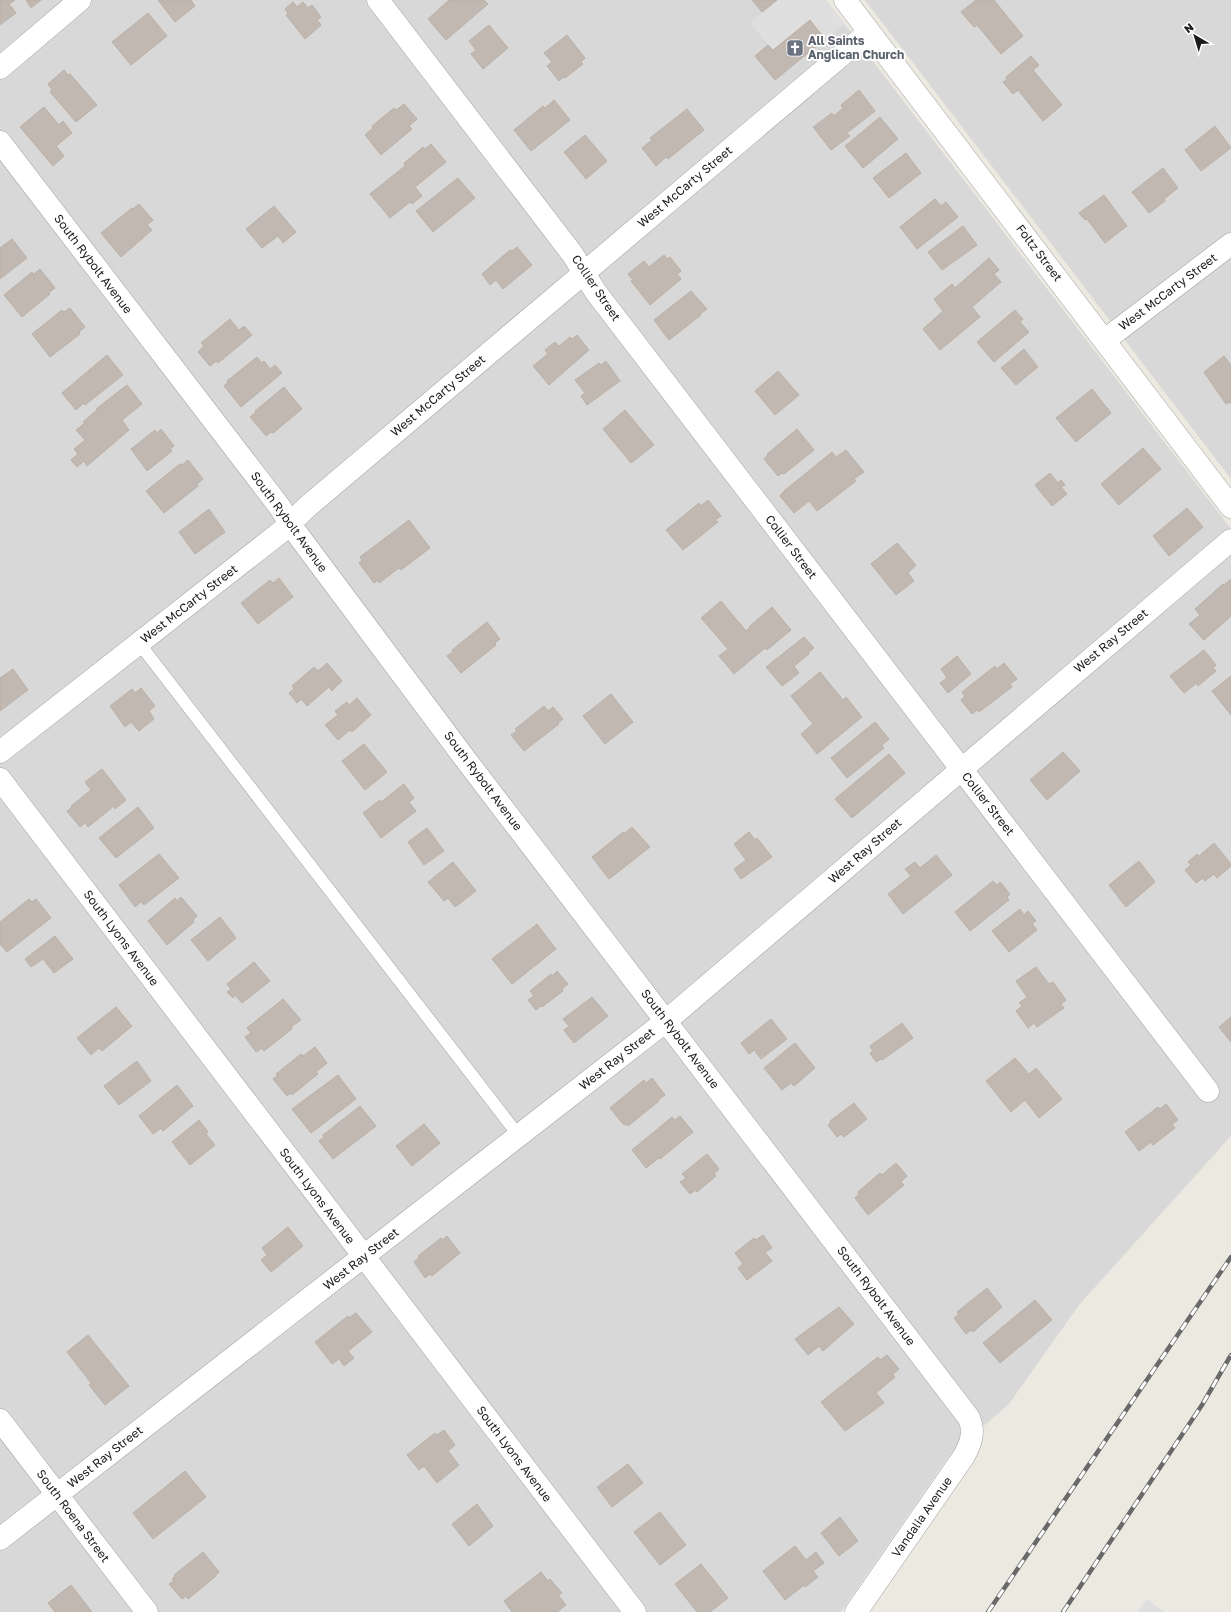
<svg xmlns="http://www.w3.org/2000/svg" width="1231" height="1612" viewBox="0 0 1231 1612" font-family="'Golos Text',sans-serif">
	<rect width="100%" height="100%" fill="#ece9e1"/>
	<!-- residential -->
	<g fill="#d9d8d8">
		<polygon points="0,0 826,0 1231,529 1231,1136 1079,1305 1009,1404 949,1456 841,1612 0,1612"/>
		<polygon points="865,0 1231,0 1231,479"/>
	</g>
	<!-- parking -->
	<g fill="#dfdfdf">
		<polygon points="778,0 825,0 844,24 825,39 810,20 773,50 750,23"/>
		<polygon points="1147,1599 1165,1612 1137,1612"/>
	</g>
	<!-- building -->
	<g fill="#c0b8b1" stroke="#bcb0a5">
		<polygon points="0,0 15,0 9,4 16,13 0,25"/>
		<polygon points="26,0 41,0 31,8"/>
		<polygon points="158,0 191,0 195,6 175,22"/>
		<polygon points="449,0 484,0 488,4 446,40 428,19"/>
		<polygon points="752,0 777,0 762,12"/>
		<polygon points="976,0 994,0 1023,36 1001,54 977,25 974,27 961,12"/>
		<polygon points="293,2 297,7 303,2 308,8 312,5 321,17 317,20 321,25 305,39 286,15 288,13 285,9"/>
		<polygon points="148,13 167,36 131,65 112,42"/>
		<polygon points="810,20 825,39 775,80 755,56 768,45 773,50"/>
		<polygon points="489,25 508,48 483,69 471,54 476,50 469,41"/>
		<polygon points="567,35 585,58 581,62 583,64 565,78 564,77 559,81 547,66 552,62 544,53"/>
		<polygon points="1031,56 1039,65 1033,70 1062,105 1043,121 1018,90 1013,94 1003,82 1007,79 1006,77"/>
		<polygon points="64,70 68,75 70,74 97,105 76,122 50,92 52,90 48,84"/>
		<polygon points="859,90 875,111 847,133 850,136 831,150 813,127 832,113 834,116 843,108 841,105"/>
		<polygon points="554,100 570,120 531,151 514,130 543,106 545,108"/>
		<polygon points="404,104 417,119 409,126 412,129 381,155 365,135 373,128 372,126 394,108 396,110"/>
		<polygon points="44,107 59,125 63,121 72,133 56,146 64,156 53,166 20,127"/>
		<polygon points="687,109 704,130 668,159 666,157 656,166 642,148 652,140 650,138"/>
		<polygon points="880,117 898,139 863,168 845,146"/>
		<polygon points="1215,126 1231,148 1201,171 1185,150"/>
		<polygon points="585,135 607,161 586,179 564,152"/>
		<polygon points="431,144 446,162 415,187 422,196 412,204 410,202 390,218 370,194 405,166 404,163 423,147 425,149"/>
		<polygon points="906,153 921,173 889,198 873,178"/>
		<polygon points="1163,168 1178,188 1164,199 1165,201 1149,213 1132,192"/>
		<polygon points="458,178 475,198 433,232 416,211"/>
		<polygon points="1104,195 1127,226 1105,243 1087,219 1085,220 1079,213"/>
		<polygon points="935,199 941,206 946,202 958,217 917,249 900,227"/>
		<polygon points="139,204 153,220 147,225 152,230 121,257 101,233 132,208 133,209"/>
		<polygon points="274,206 296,232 283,243 278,236 262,248 246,229"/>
		<polygon points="963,226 977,245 942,270 928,252"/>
		<polygon points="12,239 27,258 0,279 0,248"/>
		<polygon points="517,247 532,265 503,289 496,280 490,285 482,274 510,250 512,251"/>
		<polygon points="664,255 667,259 670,257 681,271 677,274 681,279 650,305 631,281 633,280 628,274 644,261 649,267"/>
		<polygon points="989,258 999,270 994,274 1001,282 972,307 980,317 940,350 923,329 943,311 934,299 952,284 955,288"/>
		<polygon points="40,269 55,288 48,293 50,294 22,317 4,295 32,272 34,274"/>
		<polygon points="691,291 707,309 700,314 701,315 669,340 654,320"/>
		<polygon points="70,308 85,327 79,332 80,334 50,357 32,334 62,310 64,312"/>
		<polygon points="1015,310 1023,319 1020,322 1029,332 994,362 977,342"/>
		<polygon points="230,319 239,330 244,326 252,335 218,363 216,361 210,366 198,352 204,346 201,343"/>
		<polygon points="577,335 589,350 549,385 533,366 548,354 545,350 555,342 559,346 570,337 572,339"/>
		<polygon points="1024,349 1038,367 1016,385 1001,368"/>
		<polygon points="107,355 123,375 85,405 84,403 76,410 62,393"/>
		<polygon points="1224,356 1231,365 1231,404 1229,402 1226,404 1204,372"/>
		<polygon points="257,357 262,363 264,361 270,369 275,365 282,373 241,407 224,386 228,382 227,381"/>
		<polygon points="606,361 620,381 587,405 581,396 585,393 575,380 599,363 601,365"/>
		<polygon points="778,371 799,395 775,415 755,391"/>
		<polygon points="127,385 142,404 122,420 129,430 87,466 84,461 77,467 71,460 78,454 74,449 85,440 76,430 85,423 83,422 97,410 96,409"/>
		<polygon points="284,387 302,409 273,433 271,432 266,436 250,417 256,412 255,411"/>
		<polygon points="1092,389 1111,413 1076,442 1056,418"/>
		<polygon points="625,410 654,445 631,463 603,429"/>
		<polygon points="161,429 174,446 170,449 172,451 147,471 131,449 155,430 157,433"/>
		<polygon points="797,429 814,450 784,474 782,473 778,476 764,459 768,455 767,454"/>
		<polygon points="1143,448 1161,469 1119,505 1101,484"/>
		<polygon points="846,450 864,472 854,479 856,481 817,511 809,501 794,513 780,496 784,491 832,452 836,457"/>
		<polygon points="188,460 203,479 197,484 198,486 164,513 146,491 180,464 182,465"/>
		<polygon points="1050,473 1058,483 1061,480 1065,485 1061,487 1067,494 1052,506 1035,485"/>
		<polygon points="708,500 721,516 715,520 718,522 683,550 666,530 699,503 701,506"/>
		<polygon points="1187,508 1203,527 1169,556 1153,536"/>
		<polygon points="209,509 225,532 195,554 179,532"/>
		<polygon points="409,520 430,548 401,570 399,568 379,583 378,580 374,583 359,563 362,560 360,557"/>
		<polygon points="897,543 916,565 908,573 914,581 896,595 871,564"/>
		<polygon points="279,578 293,597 258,624 241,603 270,580 273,583"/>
		<polygon points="1231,579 1231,616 1204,640 1189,624 1200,615 1195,609 1223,584 1224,585"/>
		<polygon points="721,601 746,631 750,628 749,627 772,607 791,630 767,650 765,648 734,674 719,656 728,649 701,618"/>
		<polygon points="487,622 500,639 495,643 496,645 461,673 447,656 453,652 452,650"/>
		<polygon points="804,637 814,648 808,653 809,654 794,666 799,673 782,686 766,667"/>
		<polygon points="1204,650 1216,665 1213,668 1216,671 1198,686 1197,683 1184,693 1170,676"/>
		<polygon points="957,656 971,674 948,693 940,683 947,678 941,669"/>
		<polygon points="327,663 342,681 332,691 329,687 307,706 301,699 297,703 289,693 294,689 292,686 314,667 318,671"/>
		<polygon points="1004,663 1017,679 1010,684 1012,687 979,712 977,710 972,714 961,700 965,696 962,692 995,666 997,669"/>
		<polygon points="13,669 28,690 0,711 0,678"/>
		<polygon points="820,672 843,700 846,697 862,717 817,754 801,734 813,724 791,696"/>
		<polygon points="1231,676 1231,715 1212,691"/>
		<polygon points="141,688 155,706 149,711 154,719 139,731 131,722 125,727 110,706 132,689 135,693"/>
		<polygon points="611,694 633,722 605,744 583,716"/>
		<polygon points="357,698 371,715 352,732 350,730 338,740 325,725 338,715 335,711 347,702 349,705"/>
		<polygon points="544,706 548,711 553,707 563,719 558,723 559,724 524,751 511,735 517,731 515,729"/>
		<polygon points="875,722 889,739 882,745 884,748 847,778 831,758"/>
		<polygon points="364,744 387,772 365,790 342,761"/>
		<polygon points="1063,752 1080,771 1047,800 1030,780"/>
		<polygon points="889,754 905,773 852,818 835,799"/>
		<polygon points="102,769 126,800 115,809 114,806 88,827 85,823 80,827 67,811 72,807 71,806 91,790 85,782"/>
		<polygon points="404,784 414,798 409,802 416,811 381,838 363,813 380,800 381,802"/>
		<polygon points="138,807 154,828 116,858 99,838"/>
		<polygon points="632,827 650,847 609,879 592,857 623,832 625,833"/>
		<polygon points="427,828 444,851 424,865 408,842"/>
		<polygon points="749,832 755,840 757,838 772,857 741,879 734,869 746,860 734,844"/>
		<polygon points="1214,843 1231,864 1231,866 1217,878 1214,874 1205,881 1203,878 1196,883 1185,870 1191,865 1188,862 1197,854 1199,856"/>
		<polygon points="159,854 179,878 144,905 141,902 135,907 119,885"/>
		<polygon points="936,855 952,875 903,914 888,894 911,876 905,869 915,862 920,868"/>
		<polygon points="1139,861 1155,882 1126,907 1109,885"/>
		<polygon points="453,862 476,891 455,907 448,898 444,901 428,882"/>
		<polygon points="993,881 997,885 1000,882 1010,894 1007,897 1009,900 970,931 955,912"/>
		<polygon points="181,897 197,916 193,920 194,922 167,945 148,921 175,898 177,901"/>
		<polygon points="29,899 32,902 36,899 51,918 7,952 0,944 0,922"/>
		<polygon points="1020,909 1024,915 1028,911 1036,921 1032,924 1037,930 1009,952 992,931"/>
		<polygon points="220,917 236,938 208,961 191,940"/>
		<polygon points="537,924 556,949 512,984 492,959"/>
		<polygon points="55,936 73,959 54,973 43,959 31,967 25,959"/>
		<polygon points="254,962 270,981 242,1003 235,995 233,998 227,992 231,989 227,984"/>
		<polygon points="1036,967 1049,984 1053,982 1066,1000 1061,1004 1064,1008 1037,1027 1034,1023 1028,1028 1016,1011 1022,1006 1019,1003 1027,997 1016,981"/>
		<polygon points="557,971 568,984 562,989 563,991 542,1007 541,1006 536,1010 528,1000 534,996 530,991 551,974 552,976"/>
		<polygon points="592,997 608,1016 574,1043 564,1030 569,1026 563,1019"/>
		<polygon points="283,999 301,1020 291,1027 292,1029 264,1051 262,1048 256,1052 245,1037 251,1033 247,1028"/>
		<polygon points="116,1007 132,1026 102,1051 99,1048 91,1055 77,1038"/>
		<polygon points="1231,1017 1231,1042 1219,1027"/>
		<polygon points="771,1019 787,1039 761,1059 754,1050 749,1054 741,1043"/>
		<polygon points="902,1023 913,1038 882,1060 881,1059 876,1062 870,1053 873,1051 870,1046"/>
		<polygon points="795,1043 815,1068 794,1086 791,1083 782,1090 764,1068"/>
		<polygon points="315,1047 327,1063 316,1072 318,1074 292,1095 291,1093 287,1096 273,1079 278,1075 276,1074 301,1054 303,1056"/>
		<polygon points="1015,1058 1029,1074 1036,1068 1062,1099 1039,1118 1025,1100 1011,1112 986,1081"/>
		<polygon points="137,1061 151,1081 119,1105 104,1086"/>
		<polygon points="338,1075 356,1099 311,1133 292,1109"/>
		<polygon points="652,1078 665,1095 658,1100 659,1101 628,1126 626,1124 624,1125 610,1108 644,1080 646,1083"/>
		<polygon points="177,1085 193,1106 163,1131 161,1128 153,1134 139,1116"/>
		<polygon points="854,1103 867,1119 844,1137 841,1134 837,1137 828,1125 831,1122 830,1121"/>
		<polygon points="1166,1104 1178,1120 1172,1124 1175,1128 1153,1145 1151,1142 1139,1151 1125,1132 1158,1107 1160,1109"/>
		<polygon points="360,1106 376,1126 333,1159 319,1141 324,1137 323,1135"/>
		<polygon points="680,1116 693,1132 660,1159 659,1158 646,1168 632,1150 672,1117 675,1120"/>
		<polygon points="199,1120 208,1132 206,1134 215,1145 190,1165 172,1142"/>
		<polygon points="424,1124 440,1143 412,1166 396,1146"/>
		<polygon points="707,1154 719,1169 714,1174 716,1176 697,1192 696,1190 690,1194 680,1182 686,1178 682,1174"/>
		<polygon points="896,1163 907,1176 901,1182 904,1185 868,1215 855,1198 859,1194 858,1192 880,1173 882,1175"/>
		<polygon points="288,1227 303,1246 271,1272 261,1260 267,1255 262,1248"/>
		<polygon points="763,1235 772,1248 765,1252 772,1261 747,1280 738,1268 743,1264 735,1253 754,1238 756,1240"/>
		<polygon points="447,1236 460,1253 432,1276 430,1274 425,1278 414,1262 420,1257 418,1256 441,1238 442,1240"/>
		<polygon points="987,1288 1002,1307 973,1332 971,1330 966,1334 954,1318 959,1314 957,1312"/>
		<polygon points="1035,1300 1052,1320 1000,1363 983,1343"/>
		<polygon points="839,1307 854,1324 823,1351 819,1346 808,1355 795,1339"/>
		<polygon points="356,1313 372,1332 348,1351 354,1358 344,1366 339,1359 332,1364 315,1342 348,1316 349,1318"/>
		<polygon points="88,1335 129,1386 105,1405 89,1385 91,1383 67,1352"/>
		<polygon points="887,1355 899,1369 893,1374 895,1377 876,1393 884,1403 845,1431 821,1402 878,1357 880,1360"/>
		<polygon points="444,1430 455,1445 448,1451 459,1465 437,1483 424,1466 419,1470 407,1455 435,1433 437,1435"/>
		<polygon points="628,1464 643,1483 612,1507 597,1487"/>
		<polygon points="185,1471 206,1497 153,1539 133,1513"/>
		<polygon points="477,1504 493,1526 469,1546 452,1524"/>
		<polygon points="660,1512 686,1545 660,1565 634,1532"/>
		<polygon points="840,1517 858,1541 839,1556 821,1533"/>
		<polygon points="795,1546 806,1560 816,1552 824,1563 813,1571 818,1577 805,1587 804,1585 785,1600 763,1571"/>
		<polygon points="203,1552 219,1572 216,1575 216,1576 188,1599 186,1596 182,1599 169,1584 174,1581 172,1579 175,1576 174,1575"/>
		<polygon points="701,1564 728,1598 710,1612 697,1612 675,1584"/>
		<polygon points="541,1572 548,1581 550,1579 562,1593 558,1595 566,1605 557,1612 512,1612 504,1601"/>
		<polygon points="71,1585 92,1612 55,1612 48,1603"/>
	</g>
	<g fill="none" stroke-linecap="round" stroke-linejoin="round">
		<defs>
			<polyline id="lane" points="139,643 519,1136"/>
			<g id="street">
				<polyline points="378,0 573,255 595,291 1208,1091"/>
				<polyline points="845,0 1231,507"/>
				<polyline points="0,68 80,0"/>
				<path d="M0 142 279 506 295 531 466 760 969 1418C975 1432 971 1443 964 1456L856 1612"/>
				<polyline points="1105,340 1231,244"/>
				<polyline points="0,752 282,531 307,507 869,32"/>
				<polyline points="0,779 635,1612"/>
				<polyline points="0,1420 147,1612"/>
				<polyline points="0,1539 666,1021 1231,540"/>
			</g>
		</defs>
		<!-- lane casing -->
		<use href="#lane" stroke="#a2a2a2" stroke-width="13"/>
		<!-- street casing -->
		<use href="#street" stroke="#a2a2a2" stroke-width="23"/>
		<!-- lane -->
		<use href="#lane" stroke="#fff" stroke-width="12"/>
		<!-- street -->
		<use href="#street" stroke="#fff" stroke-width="22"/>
		<defs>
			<g id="rail">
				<polyline points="988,1612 1231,1257"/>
				<polyline points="1063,1612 1202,1405 1231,1355"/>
			</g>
		</defs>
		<!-- rail casing -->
		<use href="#rail" stroke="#696969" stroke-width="4.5"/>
		<!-- rail -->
		<use href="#rail" stroke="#fff" stroke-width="3" stroke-dasharray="9" stroke-linecap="butt"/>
	</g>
	<!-- icons -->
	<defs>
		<symbol id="church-square" viewBox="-11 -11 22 22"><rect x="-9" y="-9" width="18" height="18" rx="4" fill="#6b7280" stroke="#fff"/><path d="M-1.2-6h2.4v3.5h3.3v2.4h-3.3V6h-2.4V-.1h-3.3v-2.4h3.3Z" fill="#fff"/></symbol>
	</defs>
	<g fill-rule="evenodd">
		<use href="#church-square" x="785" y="38" width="20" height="20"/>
	</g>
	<g text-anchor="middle" stroke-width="3.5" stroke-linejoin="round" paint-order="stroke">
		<!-- worship labels -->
		<g font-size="12" font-weight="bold" fill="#5b616d" stroke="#fff" text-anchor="start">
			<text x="808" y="45">All Saints<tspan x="808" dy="14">Anglican Church</tspan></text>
		</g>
		<!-- street labels -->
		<g font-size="12" fill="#1b1b1b" stroke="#fff">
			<text transform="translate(685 187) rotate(-40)" y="4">West McCarty Street</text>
			<text transform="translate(1039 253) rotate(53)" y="4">Foltz Street</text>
			<text transform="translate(93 264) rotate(53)" y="4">South Rybolt Avenue</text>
			<text transform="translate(596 288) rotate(56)" y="4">Collier Street</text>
			<text transform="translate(1168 292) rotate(-37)" y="4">West McCarty Street</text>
			<text transform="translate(438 396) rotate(-40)" y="4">West McCarty Street</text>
			<text transform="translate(289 522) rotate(54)" y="4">South Rybolt Avenue</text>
			<text transform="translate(791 547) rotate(53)" y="4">Collier Street</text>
			<text transform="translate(189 604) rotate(-38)" y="4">West McCarty Street</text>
			<text transform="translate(1111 641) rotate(-40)" y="4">West Ray Street</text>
			<text transform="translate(483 781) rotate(53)" y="4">South Rybolt Avenue</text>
			<text transform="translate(988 804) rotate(52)" y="4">Collier Street</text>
			<text transform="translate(865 851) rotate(-41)" y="4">West Ray Street</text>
			<text transform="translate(121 938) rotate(53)" y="4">South Lyons Avenue</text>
			<text transform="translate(680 1039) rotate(53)" y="4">South Rybolt Avenue</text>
			<text transform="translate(617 1059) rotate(-38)" y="4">West Ray Street</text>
			<text transform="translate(317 1196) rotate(53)" y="4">South Lyons Avenue</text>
			<text transform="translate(361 1259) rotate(-38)" y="4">West Ray Street</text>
			<text transform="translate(876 1296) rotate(53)" y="4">South Rybolt Avenue</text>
			<text transform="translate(514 1454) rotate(53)" y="4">South Lyons Avenue</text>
			<text transform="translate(105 1457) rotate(-38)" y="4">West Ray Street</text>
			<text transform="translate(73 1516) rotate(53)" y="4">South Roena Street</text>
			<text transform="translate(922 1517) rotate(-55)" y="4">Vandalia Avenue</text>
		</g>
	</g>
	<!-- north arrow -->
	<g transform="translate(1195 36) rotate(322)" stroke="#ffffff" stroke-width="3" paint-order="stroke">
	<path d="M0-3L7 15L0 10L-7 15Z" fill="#1b1b1b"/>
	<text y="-6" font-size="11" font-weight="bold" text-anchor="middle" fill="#1b1b1b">N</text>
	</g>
</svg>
